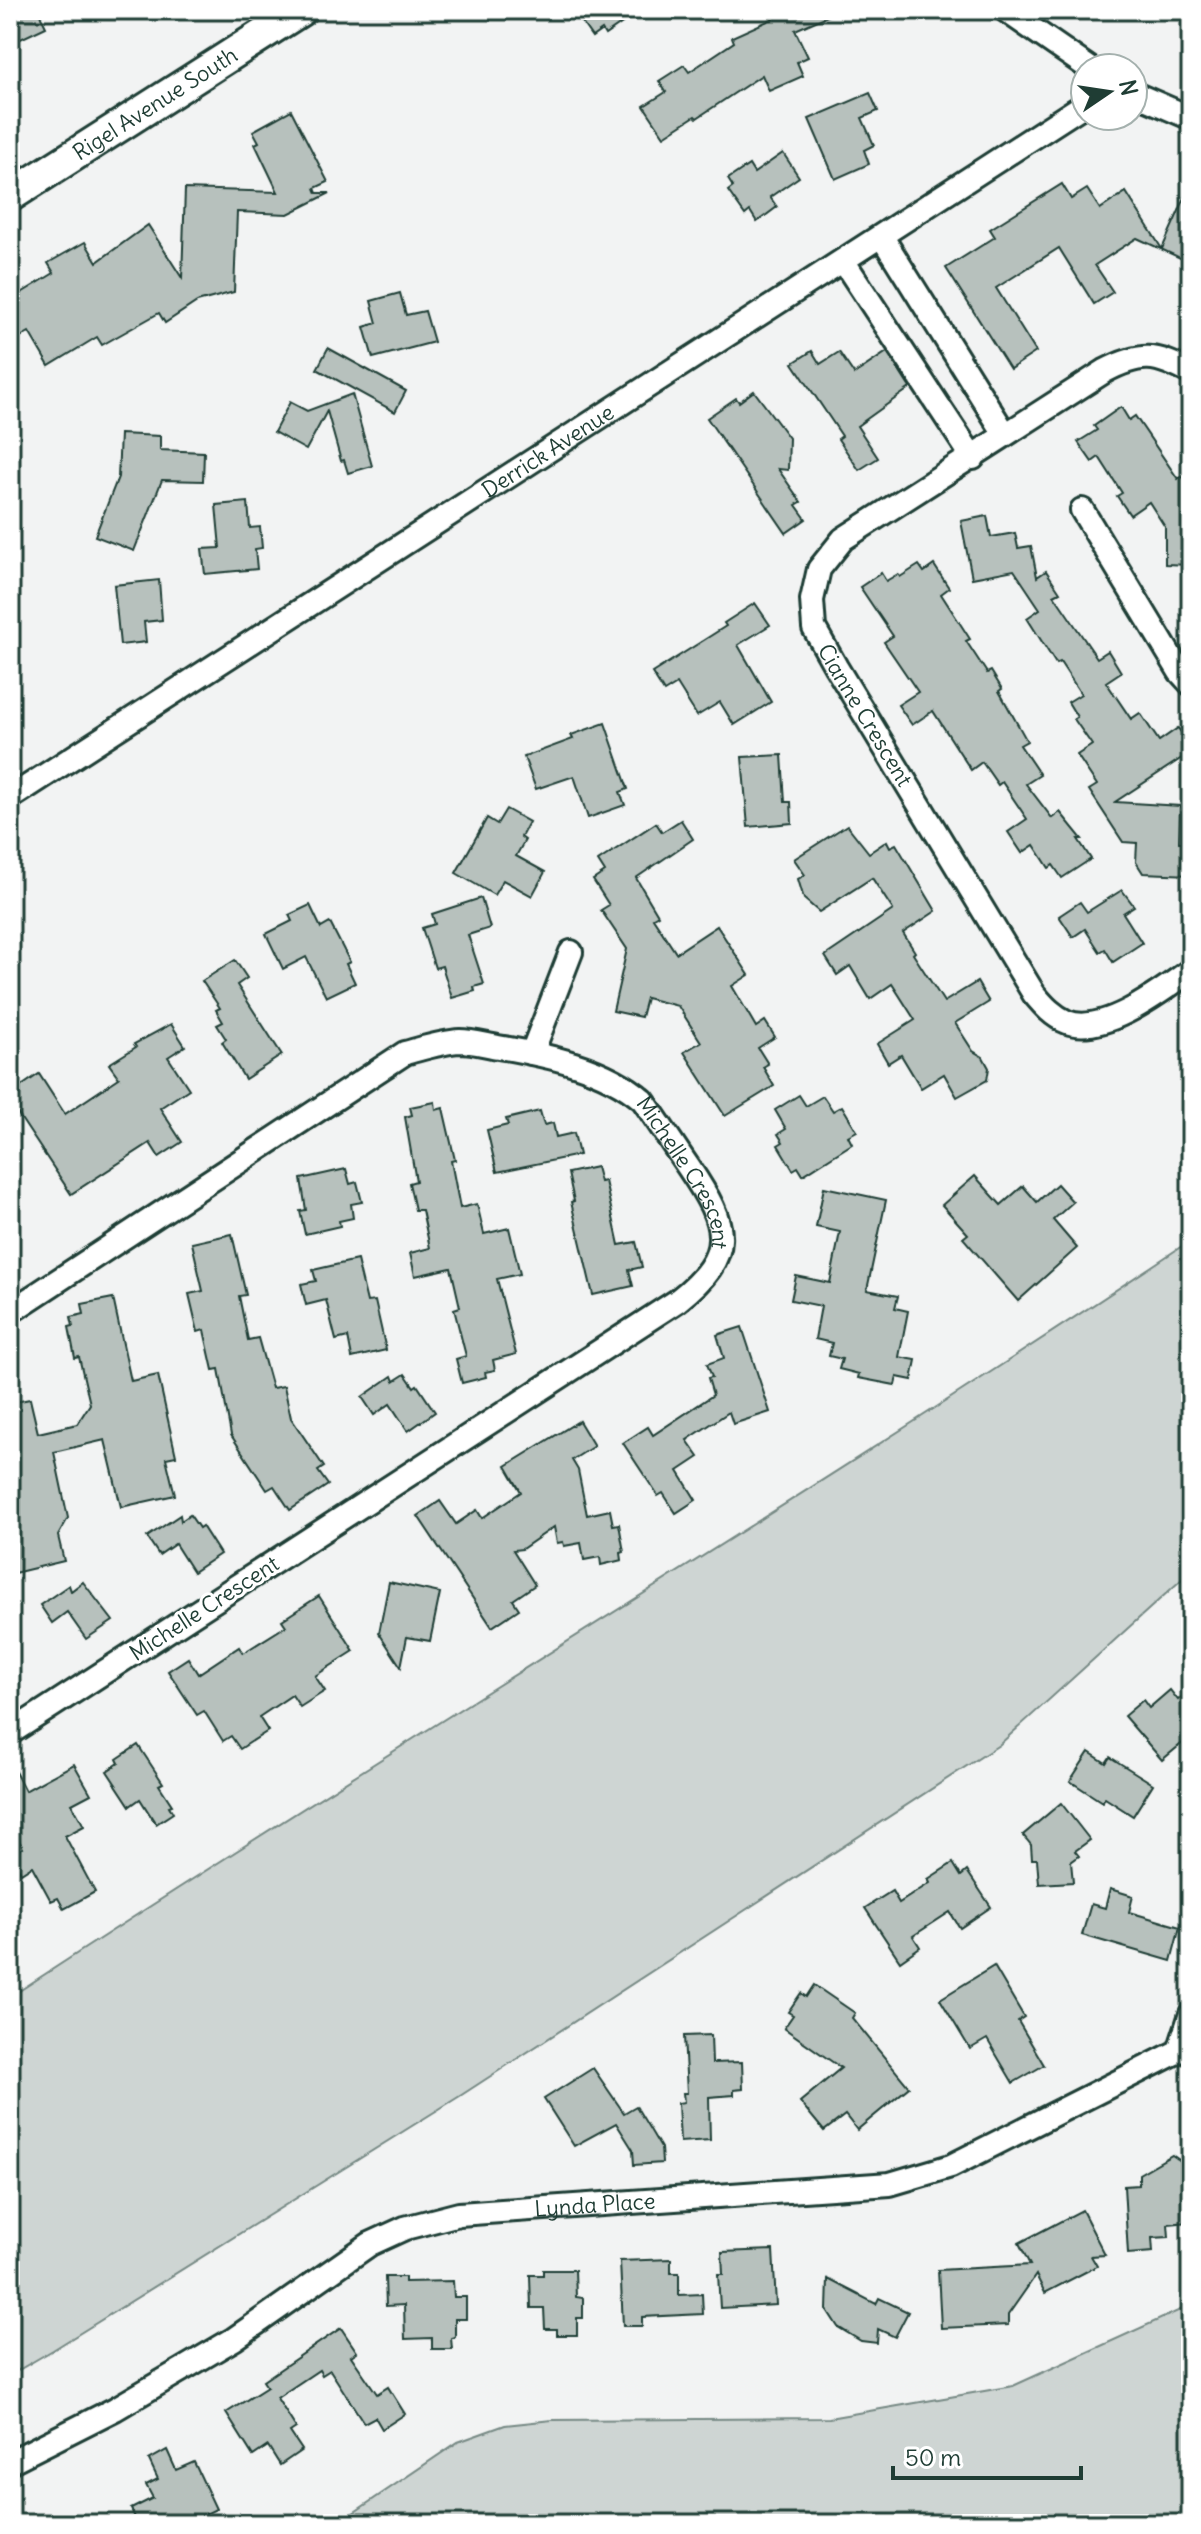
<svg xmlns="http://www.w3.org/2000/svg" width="1201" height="2534" viewBox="0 0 1201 2534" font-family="Delius,sans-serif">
	<rect width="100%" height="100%" fill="#f2f3f3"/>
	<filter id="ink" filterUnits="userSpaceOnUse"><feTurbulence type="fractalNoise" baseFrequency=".0125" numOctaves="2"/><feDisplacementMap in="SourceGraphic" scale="16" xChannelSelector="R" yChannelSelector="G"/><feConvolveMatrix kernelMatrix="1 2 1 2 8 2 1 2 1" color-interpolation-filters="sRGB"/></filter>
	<g filter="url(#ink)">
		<!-- green -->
		<g fill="#ced5d3" stroke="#768984" stroke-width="2">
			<path d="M1191 1240V1571L999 1745 460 2096 53 2350 10 2375V1997C401 1741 803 1500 1191 1240Z"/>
			<polygon points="1191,2305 1191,2524 337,2524 458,2442 505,2425 552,2420 829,2418 1013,2386"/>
		</g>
		<!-- building -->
		<g fill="#b7c1bd" stroke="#1f3d34" stroke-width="2">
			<polygon points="10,10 38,10 46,27 10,44"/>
			<polygon points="573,10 641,10 605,35 602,30 592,37"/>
			<polygon points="792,10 841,10 795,30 808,57 797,62 803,76 769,91 762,75 697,118 695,116 664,136 644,106 666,92 659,81 684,65 689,72 734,42 732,37"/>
			<polygon points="870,93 878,111 862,118 874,145 864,150 869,164 835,179 809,119"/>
			<polygon points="291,110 328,182 315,188 317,193 330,193 288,214 237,212 234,292 197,302 165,323 159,313 102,345 97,337 49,366 29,332 10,343 10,300 54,273 48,263 85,242 97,262 148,225 182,278 185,189 278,192 255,144 259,142 253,131"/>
			<polygon points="783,153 799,177 770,197 777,207 757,222 750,211 745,215 728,191 733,187 728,179 749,165 754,173"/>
			<polygon points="1062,184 1071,199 1087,189 1100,209 1126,192 1162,249 1191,184 1191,263 1137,238 1095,265 1113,292 1094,304 1059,248 996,288 1036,352 1010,369 946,268 995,237 990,229"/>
			<polygon points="400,293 406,315 425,311 434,342 373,358 364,327 377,323 371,301"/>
			<polygon points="328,348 406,391 395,412 317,369"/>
			<polygon points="812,351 820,364 839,352 854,374 887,352 910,388 857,426 878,458 859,470 838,439 842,436 793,363"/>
			<polygon points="754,391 789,438 788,470 778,469 801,502 796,505 806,519 786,533 707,418 736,398 739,402"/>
			<polygon points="352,394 372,466 348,473 344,460 341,461 327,411 306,450 274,432 290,402 307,411"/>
			<polygon points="1121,407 1129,420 1135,416 1178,479 1182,476 1191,489 1191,565 1165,564 1165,527 1149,502 1130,515 1117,496 1122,493 1099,457 1092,462 1078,442 1097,430 1094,426"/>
			<polygon points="120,434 160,436 160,450 204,452 203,481 162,480 134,551 95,536 118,477"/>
			<polygon points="248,502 250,528 260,527 262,548 255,549 257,569 205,574 202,549 220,548 216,505"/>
			<polygon points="987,516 991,537 1015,533 1018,548 1031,546 1037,577 1046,571 1060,592 1054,595 1097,658 1108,651 1121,672 1106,682 1131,719 1140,713 1159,741 1178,728 1191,747 1191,752 1115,802 1180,806 1179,842 1184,842 1183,856 1191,857 1191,875 1143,873 1136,862 1137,843 1123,842 1089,790 1097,785 1077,755 1092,745 1074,719 1077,717 1068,702 1081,694 1060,662 1056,664 1027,618 1040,609 1014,570 972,578 961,521"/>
			<polygon points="919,565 924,572 934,565 949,588 941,594 970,639 966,641 987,673 991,671 1002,689 999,691 1027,741 1020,745 1040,775 1026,784 1052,818 1060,812 1082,839 1078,839 1091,859 1062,878 1053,865 1049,868 1034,845 1022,853 1008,832 1027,819 1002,782 998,785 982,762 971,770 933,711 912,725 898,705 918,692 884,642 893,636 860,587 881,573 886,581 898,574 900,577"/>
			<polygon points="159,580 162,620 144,622 146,642 120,645 114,585"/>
			<polygon points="755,603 770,625 738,645 771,702 734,725 720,702 697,716 677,684 664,692 652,673 726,626 724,623"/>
			<polygon points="605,723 628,789 620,792 625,805 588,818 574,776 536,789 524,757 573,739 571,735"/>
			<polygon points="782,755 785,802 791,802 792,823 748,827 742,757"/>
			<polygon points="506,809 529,822 521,837 525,840 516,856 545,872 532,896 503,880 494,895 456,873 487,818 497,824"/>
			<polygon points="681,820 693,839 636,878 658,915 653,918 676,953 717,926 749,975 732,986 756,1027 765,1021 775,1037 758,1048 768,1064 763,1067 774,1086 725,1116 684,1052 701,1042 678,1006 646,998 641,1017 613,1011 627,949 601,910 609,905 593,880 605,872 598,861 656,823 662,832"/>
			<polygon points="847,825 869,853 887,841 890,847 896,844 936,911 903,933 915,952 913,954 944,1002 977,982 989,1002 955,1023 973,1051 983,1057 989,1068 987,1080 957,1097 944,1074 921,1088 901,1055 888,1063 877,1044 915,1020 892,984 870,999 850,966 837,975 825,956 893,910 872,878 819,912 804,899 798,879 805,875 794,859"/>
			<polygon points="1122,890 1134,906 1123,913 1142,943 1113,962 1105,949 1100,952 1085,929 1073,937 1059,916 1080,902 1087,912"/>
			<polygon points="481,898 490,928 468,935 484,984 474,987 475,991 452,998 442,966 435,968 422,928 435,924 432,914"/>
			<polygon points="310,905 321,928 330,923 350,962 346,964 355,983 326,997 306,957 283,969 266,934 292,921 289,915"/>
			<polygon points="235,960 247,978 237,985 282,1055 245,1079 222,1042 226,1039 217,1025 223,1022 216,1010 220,1008 202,981"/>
			<polygon points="171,1024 185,1046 168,1057 189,1089 160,1108 182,1142 159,1157 150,1143 71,1194 10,1102 10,1094 39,1074 65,1114 119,1078 109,1064 136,1047 134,1044"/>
			<polygon points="799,1095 806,1106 823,1096 833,1111 842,1106 857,1131 848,1136 852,1144 803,1175 798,1167 793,1170 778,1145 783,1142 778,1134 786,1129 775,1110"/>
			<polygon points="435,1102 436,1110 443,1108 455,1160 451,1161 460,1208 477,1204 484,1234 509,1228 520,1274 497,1279 516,1354 493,1360 495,1370 485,1372 486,1377 462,1383 456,1359 466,1356 454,1309 460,1307 451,1268 415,1276 410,1253 430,1248 422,1210 415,1210 409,1183 416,1181 405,1117 412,1115 410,1107"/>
			<polygon points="540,1111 544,1125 553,1123 556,1137 574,1133 579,1155 497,1172 487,1130 508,1125 506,1119"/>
			<polygon points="596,1167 600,1182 605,1181 619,1245 636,1242 642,1267 629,1270 633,1286 593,1295 571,1202 574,1201 568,1173"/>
			<polygon points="346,1169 350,1184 357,1182 362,1202 351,1204 353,1218 339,1221 340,1226 305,1234 300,1211 306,1210 301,1179"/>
			<polygon points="975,1176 1001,1205 1023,1186 1037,1202 1057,1184 1073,1202 1053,1220 1077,1248 1018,1301 963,1238 968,1234 942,1205"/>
			<polygon points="824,1187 886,1200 867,1290 898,1296 895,1308 908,1311 899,1357 916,1360 912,1380 897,1377 895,1385 858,1378 859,1374 839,1369 842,1359 829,1356 832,1343 815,1339 821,1306 791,1300 796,1276 830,1283 840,1232 816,1227"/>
			<polygon points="232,1234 246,1295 239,1296 248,1340 258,1338 272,1388 284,1386 291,1418 324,1467 318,1471 328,1485 290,1510 274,1486 267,1490 231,1435 219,1369 213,1370 204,1330 198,1332 189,1294 203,1291 192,1243"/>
			<polygon points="357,1260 367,1302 375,1301 386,1350 352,1358 348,1337 336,1340 326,1300 306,1305 301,1284 316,1281 313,1270"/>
			<polygon points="113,1298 131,1381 158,1375 176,1456 166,1458 175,1495 121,1507 105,1440 54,1452 68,1518 58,1536 64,1561 10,1574 10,1403 30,1399 38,1433 77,1424 90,1404 79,1357 75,1358 69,1327 73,1326 71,1317 84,1314 82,1304"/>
			<polygon points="742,1327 770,1412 733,1424 729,1412 687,1440 699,1457 678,1471 696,1500 676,1513 663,1493 658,1496 623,1443 648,1427 653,1435 713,1395 708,1378 712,1377 707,1364 724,1358 717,1335"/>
			<polygon points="405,1374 414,1387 417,1385 435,1412 408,1431 390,1404 374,1415 362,1397 392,1376 394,1381"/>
			<polygon points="579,1421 594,1446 572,1460 578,1470 587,1515 610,1510 613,1525 619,1524 624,1552 621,1553 622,1560 601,1565 600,1557 584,1560 581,1543 564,1546 563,1542 557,1543 554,1527 522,1549 513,1550 535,1585 513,1600 519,1609 492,1627 418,1516 440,1501 456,1524 477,1510 482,1518 521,1492 506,1466"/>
			<polygon points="180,1515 181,1521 190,1515 199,1528 202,1526 220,1554 193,1572 175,1544 159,1555 147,1537"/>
			<polygon points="83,1582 113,1621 86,1639 67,1612 52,1623 40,1605 69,1585 71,1591"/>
			<polygon points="389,1582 440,1593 430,1641 407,1637 401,1667 379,1633"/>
			<polygon points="319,1596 354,1651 315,1676 325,1691 300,1707 292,1695 259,1717 268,1731 240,1749 231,1736 223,1741 204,1711 197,1715 168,1671 188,1658 198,1674 239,1647 243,1653 286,1626 282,1620"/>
			<polygon points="1191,1689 1191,1736 1162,1760 1124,1716 1143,1700 1149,1708 1170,1690 1178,1700"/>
			<polygon points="138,1745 163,1783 159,1785 172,1805 169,1806 173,1813 156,1824 140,1799 130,1806 107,1771 119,1763 117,1759"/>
			<polygon points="1089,1752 1106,1763 1110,1757 1153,1784 1133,1816 1105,1798 1102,1802 1070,1781"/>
			<polygon points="10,1762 25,1791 74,1764 91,1794 72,1804 84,1826 65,1836 95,1892 64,1909 58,1898 51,1901 32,1866 21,1873 11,1854 23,1848 10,1824"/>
			<polygon points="1061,1803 1090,1840 1075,1851 1079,1856 1071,1862 1073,1882 1039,1884 1037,1859 1032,1859 1031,1845 1023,1835"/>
			<polygon points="953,1863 961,1876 967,1871 991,1907 960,1928 950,1912 913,1936 920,1947 900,1961 865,1908 892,1891 899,1903 930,1883 928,1879"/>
			<polygon points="1110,1889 1133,1896 1129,1912 1180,1927 1171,1961 1082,1935 1091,1904 1105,1908"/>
			<polygon points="994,1966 1024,2017 1018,2021 1044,2065 1013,2083 987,2039 970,2049 940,1999"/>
			<polygon points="814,1985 855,2013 852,2018 909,2087 857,2130 845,2115 824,2131 800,2102 841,2068 784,2028 793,2015 788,2012 801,1993 806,1997"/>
			<polygon points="711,2035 712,2063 742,2062 743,2089 734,2090 734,2095 709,2097 710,2140 680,2142 678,2103 684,2102 683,2093 687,2093 684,2036"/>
			<polygon points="593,2068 624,2113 636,2106 661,2148 662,2163 634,2165 633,2150 616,2123 574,2146 544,2099"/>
			<polygon points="1172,2155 1185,2164 1189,2222 1168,2224 1169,2237 1152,2238 1153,2252 1128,2254 1124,2186 1139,2185 1139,2174"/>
			<polygon points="1082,2210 1105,2255 1091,2256 1097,2266 1045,2293 1036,2275 1008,2315 1008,2325 941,2328 938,2270 1030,2265 1019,2243"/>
			<polygon points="773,2250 776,2305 720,2308 718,2274 723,2274 722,2252"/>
			<polygon points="671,2259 671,2273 679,2273 679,2295 702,2294 703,2314 642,2317 642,2326 623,2326 620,2261"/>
			<polygon points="543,2270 575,2270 576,2297 583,2298 583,2318 577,2318 577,2335 557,2335 557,2329 545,2329 544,2308 531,2308 530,2275 543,2275"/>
			<polygon points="385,2277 405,2277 405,2282 453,2281 454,2297 466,2297 466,2319 455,2319 455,2337 451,2338 452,2349 432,2349 432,2338 405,2339 404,2305 386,2306"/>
			<polygon points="828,2279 876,2304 879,2298 908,2312 895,2337 878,2329 877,2343 861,2341 838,2327 827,2310"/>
			<polygon points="341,2328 357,2352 351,2356 377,2394 388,2387 405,2414 382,2429 375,2417 364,2423 330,2370 322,2375 319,2370 277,2398 296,2428 290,2432 302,2450 280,2465 268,2446 253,2456 226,2413 267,2387 263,2381"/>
			<polygon points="167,2450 176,2470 194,2462 216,2509 185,2524 138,2524 131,2509 153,2498 146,2485 158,2479 149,2460"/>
		</g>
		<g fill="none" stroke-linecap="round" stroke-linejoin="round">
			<defs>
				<g id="street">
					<polyline points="1005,10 1089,68"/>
					<polyline points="1133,93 1191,118"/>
					<polyline points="882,237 1005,434"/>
					<polyline points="844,262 973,458"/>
					<path id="s1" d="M1191 373C1156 354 1141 352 1105 371L843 539 819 569 812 600 814 628 836 667 1034 994C1044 1006 1053 1016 1067 1022 1104 1036 1163 990 1191 970"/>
					<polyline points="1082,510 1180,672 1191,684"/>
					<path id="s2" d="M10 798 1085 104"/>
					<polyline points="532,1053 571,952"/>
					<path id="s3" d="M10 1312 405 1053C424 1048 441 1042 460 1041 472 1041 486 1045 498 1047 547 1055 605 1067 643 1100 659 1123 674 1146 689 1168 728 1226 737 1254 677 1301L10 1733"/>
					<path id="s4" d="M10 2462 115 2409 234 2339 370 2244 405 2228 459 2214 890 2184 951 2166 1179 2051 1191 2014"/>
				</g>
				<g id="secondary">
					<path id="s5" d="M10 196 301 10"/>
				</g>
			</defs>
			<!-- street casing -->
			<use href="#street" stroke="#1f3d34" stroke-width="28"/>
			<!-- secondary casing -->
			<use href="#secondary" stroke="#1f3d34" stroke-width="36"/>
			<!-- street -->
			<use href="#street" stroke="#fff" stroke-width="22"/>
			<!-- secondary -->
			<use href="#secondary" stroke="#fff" stroke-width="30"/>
		</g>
	</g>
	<g text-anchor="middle" stroke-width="6" stroke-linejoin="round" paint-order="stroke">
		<!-- street labels -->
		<g font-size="22" fill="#1f3d34" stroke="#fff">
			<text dy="8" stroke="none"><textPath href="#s5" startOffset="172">Rigel Avenue South</textPath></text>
			<text dy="8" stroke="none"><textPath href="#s2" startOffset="640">Derrick Avenue</textPath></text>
			<text dy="8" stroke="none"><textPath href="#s1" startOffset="602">Cianne Crescent</textPath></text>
			<text dy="8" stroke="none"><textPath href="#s3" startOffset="808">Michelle Crescent</textPath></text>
			<text transform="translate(204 1608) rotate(-33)" y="8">Michelle Crescent</text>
			<text dy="8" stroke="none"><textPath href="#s4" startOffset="652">Lynda Place</textPath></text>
		</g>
	</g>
	<!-- margin -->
	<rect width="1201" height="2534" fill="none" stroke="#fff" stroke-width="40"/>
	<rect x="20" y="20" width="1161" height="2494" fill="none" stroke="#1f3d34" stroke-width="3" filter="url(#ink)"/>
	<!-- north arrow -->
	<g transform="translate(1109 92) rotate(77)"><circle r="38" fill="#ffffff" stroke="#a5b1ae" stroke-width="2"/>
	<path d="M0-6L14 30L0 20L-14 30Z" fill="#1f3d34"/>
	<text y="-12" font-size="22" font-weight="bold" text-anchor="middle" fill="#1f3d34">N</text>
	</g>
	<!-- scale -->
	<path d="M893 2466v12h188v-12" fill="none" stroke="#1f3d34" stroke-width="4"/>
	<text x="905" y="2466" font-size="24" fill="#1f3d34" stroke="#ffffff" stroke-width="6" paint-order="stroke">50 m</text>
</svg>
